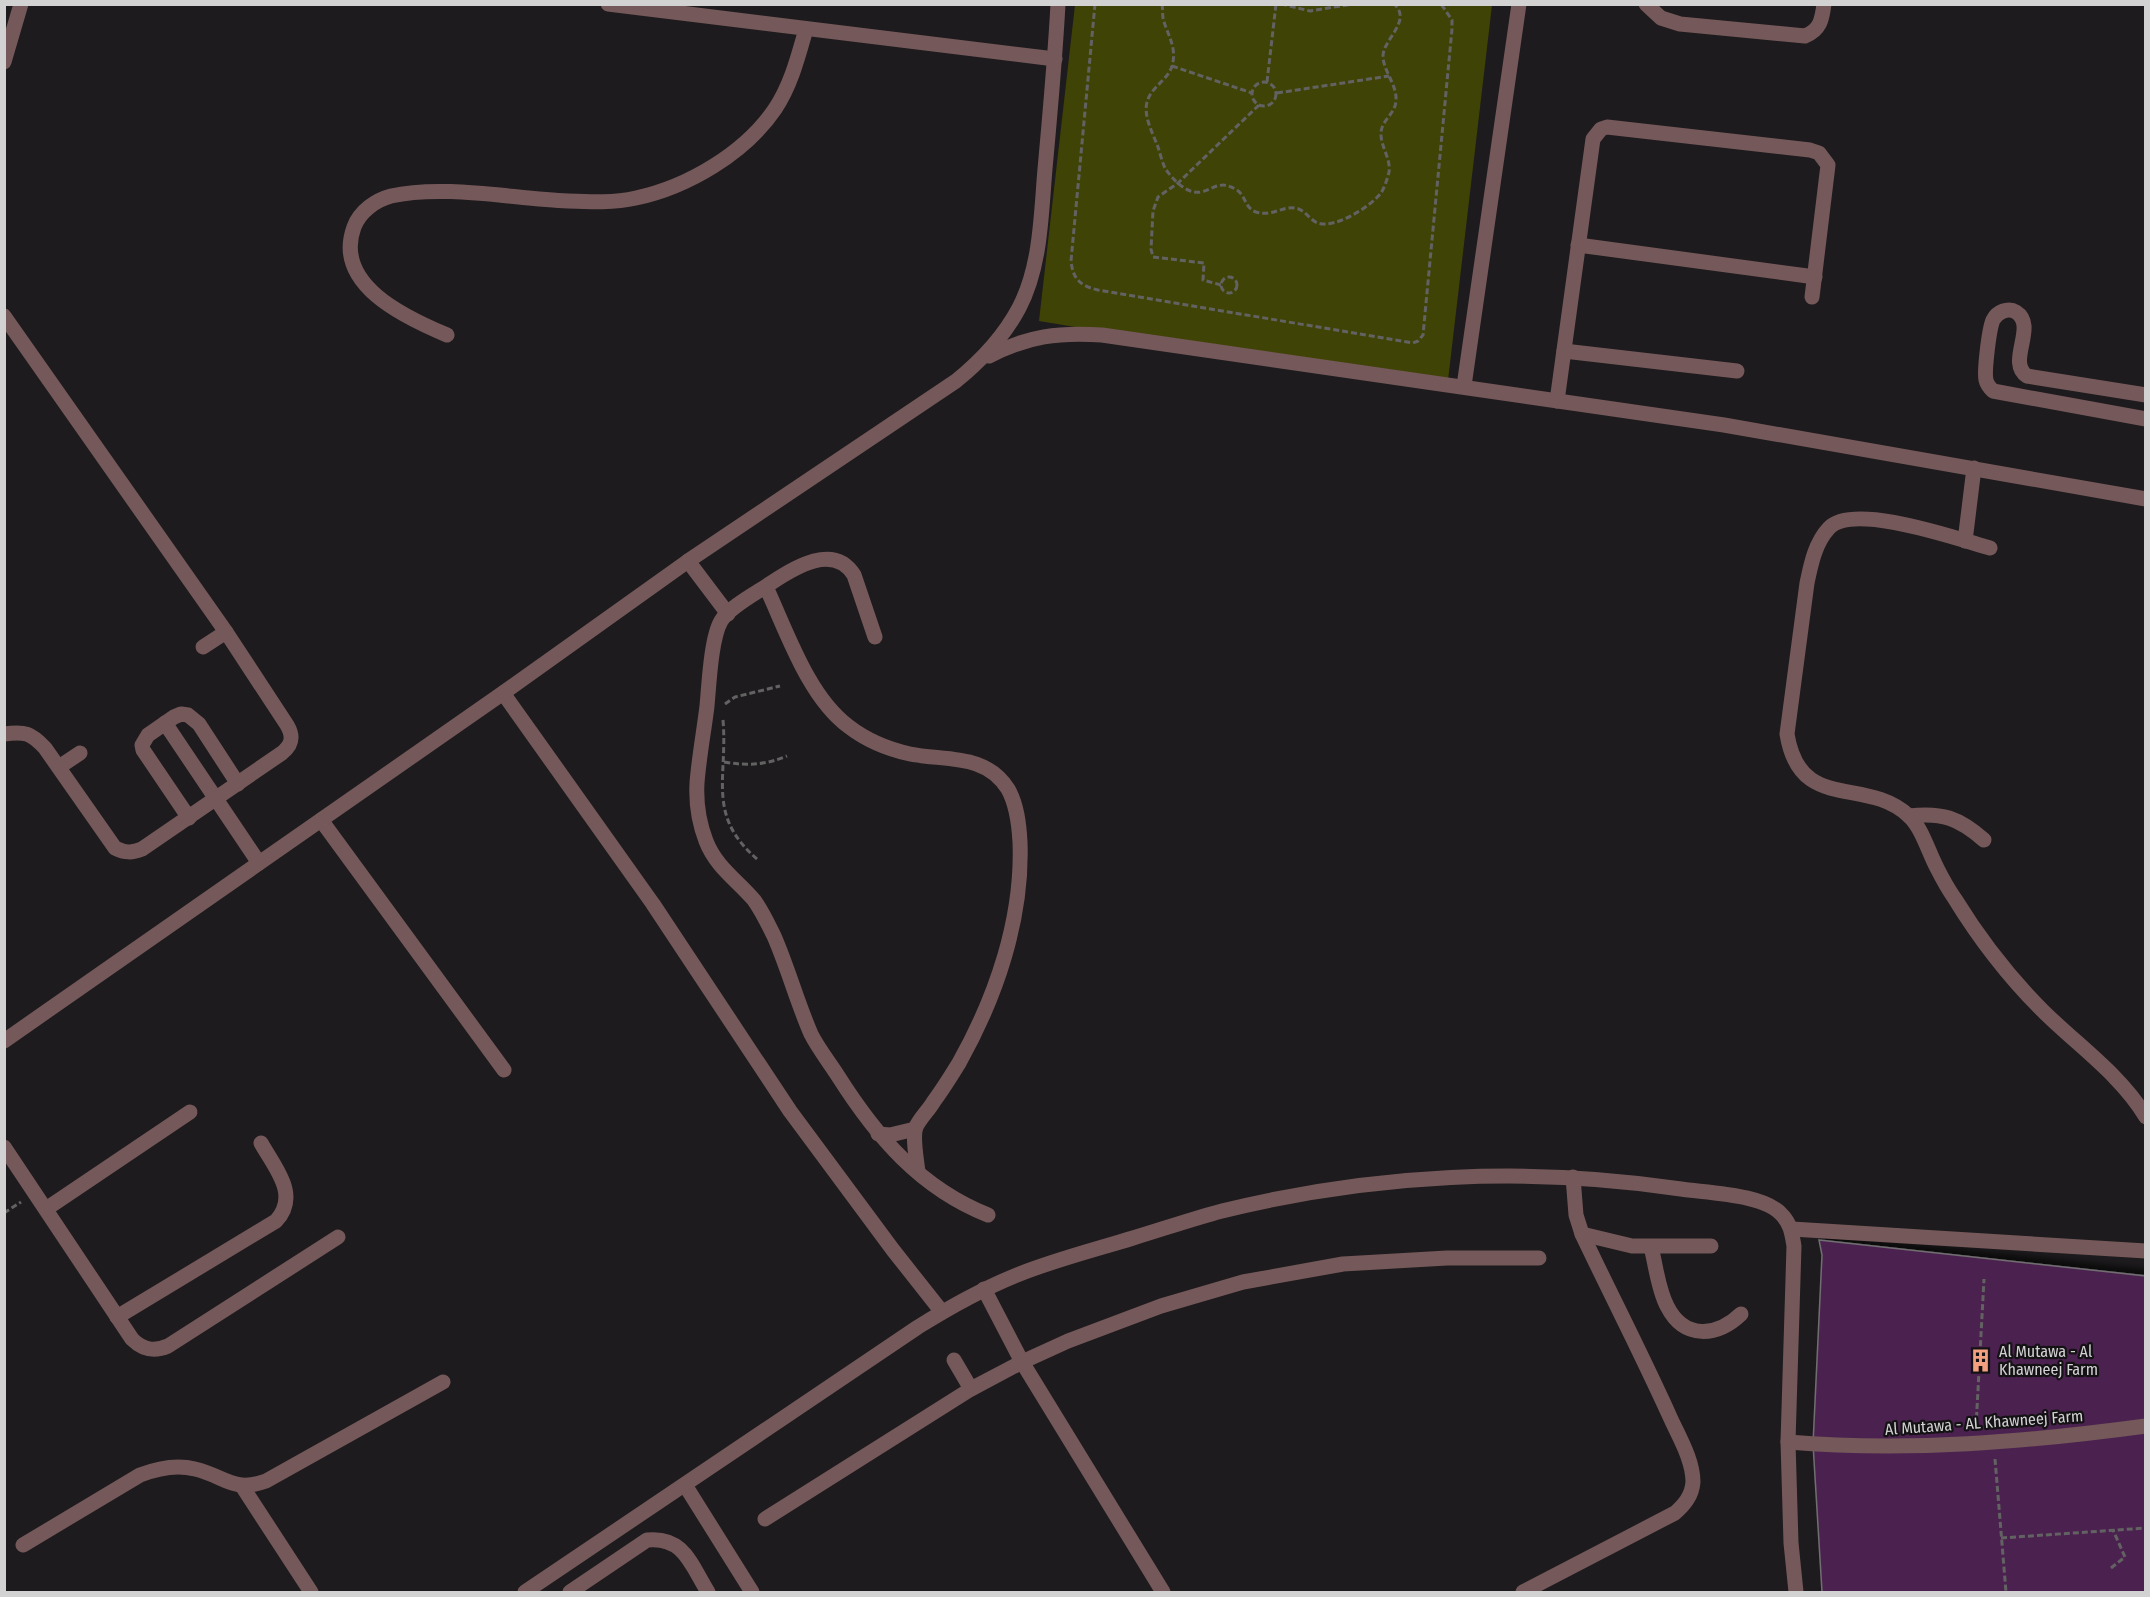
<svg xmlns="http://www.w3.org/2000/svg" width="2150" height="1597" viewBox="0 0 2150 1597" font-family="'Fira Sans Condensed',sans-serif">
	<defs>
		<filter id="shadow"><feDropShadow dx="5.5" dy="-5.5" stdDeviation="3" flood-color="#0009"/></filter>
	</defs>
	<rect width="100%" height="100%" fill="#1d1b1d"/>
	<!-- green -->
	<polygon fill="#404306" points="1075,5 1492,5 1447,389 1039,321"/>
	<!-- building -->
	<polygon fill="#4c2450" stroke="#716e71" stroke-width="1.5" filter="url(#shadow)" points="1819,1240 2146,1276 2146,1592 1822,1592 1813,1444 1822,1255"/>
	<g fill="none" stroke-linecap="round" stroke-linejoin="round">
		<!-- path -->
		<g stroke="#636263" stroke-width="3" stroke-dasharray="6 3" stroke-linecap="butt">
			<path d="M1095 4 1071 261C1073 280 1081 286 1098 290L1413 343 1418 341 1423 335 1452 29V20L1441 4"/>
			<path d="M1162 4C1163 10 1162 17 1164 22 1169 37 1177 49 1172 66 1169 77 1156 85 1150 95 1140 111 1152 131 1158 147 1160 153 1162 162 1165 168 1172 179 1187 195 1201 192 1214 189 1220 180 1235 189 1246 194 1244 208 1256 212 1272 217 1282 206 1295 208 1305 209 1309 220 1318 223 1335 229 1370 207 1381 193 1384 189 1388 177 1389 172 1391 158 1380 146 1381 132 1382 120 1396 113 1396 100 1397 85 1384 72 1383 57 1382 40 1413 21 1394 4"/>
			<polyline points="1281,4 1310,11 1353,4"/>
			<polyline points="1172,66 1252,93"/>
			<circle cx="1264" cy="94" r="12"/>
			<polyline points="1267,82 1276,4"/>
			<polyline points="1277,93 1389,76"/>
			<circle cx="1229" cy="285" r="8"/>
			<polyline points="1221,285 1203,280 1204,263 1153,257 1151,249 1153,211 1158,197 1178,183 1259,105"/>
			<polyline points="725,704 735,697 780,686"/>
			<path d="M723 720C728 778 706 815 757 859"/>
			<path d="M724 762C748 766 765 765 787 756"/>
			<polyline points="4,1213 21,1202"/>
			<polyline points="1976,1427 1984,1279"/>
			<polyline points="1995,1459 2006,1592"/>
			<polyline points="2001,1538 2146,1528"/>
			<polyline points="2111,1568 2125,1557 2113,1530"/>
		</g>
		<!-- minor -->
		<g stroke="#75585a" stroke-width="15">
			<polyline points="608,4 1055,59"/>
			<path d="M1646 4 1661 18 1680 24 1805 36C1820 30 1822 20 1824 4"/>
			<polyline points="4,62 21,4"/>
			<polyline points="1578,245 1815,277"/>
			<path d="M4 316 226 632 287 725C294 737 292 745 282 753L142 849C132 853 125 853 115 848L45 748C31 733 25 731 4 734"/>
			<path d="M447 335C404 317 333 284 354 227 360 211 376 200 391 196 444 184 514 199 568 201 591 202 614 203 636 198 688 187 745 153 775 109 791 85 798 57 806 29"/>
			<polyline points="1564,351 1737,371"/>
			<path d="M989 356C1028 336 1059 332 1102 335L1724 425 2146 499"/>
			<polyline points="1464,386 1519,4"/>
			<path d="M2146 395 2027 376C2006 362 2038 326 2016 312 2008 307 1997 312 1993 320 1989 329 1984 372 1986 380 1987 385 1990 388 1993 391L2146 419"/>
			<polyline points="1557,401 1593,139 1601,129 1607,127 1810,150 1819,153 1828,165 1812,297"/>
			<polyline points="1965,541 1974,468"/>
			<path d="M1990 548C1958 539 1853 502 1829 528 1815 543 1811 564 1807 583L1787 734C1800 814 1865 775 1909 816 1922 828 1928 851 1937 868 1942 878 1948 889 1955 899 1979 938 2009 977 2042 1010 2077 1045 2120 1074 2146 1117"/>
			<polyline points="688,561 728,614"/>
			<path d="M766 587C787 632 808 696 848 726 866 740 887 749 910 754 945 761 985 753 1008 789 1017 805 1019 824 1020 842 1023 919 996 997 959 1063 951 1076 943 1089 934 1101 929 1110 920 1118 916 1127 912 1137 917 1162 918 1172"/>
			<path d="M875 637 854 575C834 543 795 567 771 583 758 592 729 607 721 621 711 638 709 685 707 706 704 731 699 757 697 783 696 801 699 823 706 841 716 867 737 880 754 900 762 911 768 924 774 936 788 968 797 1002 811 1034 818 1048 829 1062 838 1076 876 1136 920 1188 988 1215"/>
			<polyline points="203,647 226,632"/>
			<polyline points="503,693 653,904 790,1111 893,1250 942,1312"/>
			<polyline points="165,723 259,863"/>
			<polyline points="59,767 80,753"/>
			<path d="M1909 816C1942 812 1959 818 1984 840"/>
			<polyline points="189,818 143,750 142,745 148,735 174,717 181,714 188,715 199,724 238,784"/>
			<polyline points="321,820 504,1070"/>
			<path d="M4 1041 503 693 688 561 956 381C982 360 1003 338 1019 308 1041 266 1041 215 1045 169 1050 114 1055 60 1058 4"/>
			<polyline points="878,1134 890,1135 915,1129"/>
			<path d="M4 1147 132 1339C143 1350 154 1352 168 1346L338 1237"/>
			<polyline points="46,1209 190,1112"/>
			<polyline points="1792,1229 2146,1251"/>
			<polyline points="1582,1234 1632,1246 1711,1246"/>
			<path d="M1651 1247C1656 1266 1658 1289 1667 1306 1684 1340 1717 1337 1741 1314"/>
			<polyline points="984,1289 1022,1362 1163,1592"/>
			<path d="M117 1317 276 1221C300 1195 275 1168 261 1143"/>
			<polyline points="954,1360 971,1389"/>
			<path d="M1788 1442C1908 1452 2027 1442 2146 1426"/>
			<polyline points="685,1485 752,1592"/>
			<polyline points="242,1486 311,1592"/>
			<polyline points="765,1519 971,1389 1022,1362 1068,1341 1161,1306 1243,1282 1343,1264 1447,1258 1539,1258"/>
			<path d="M23 1545 140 1475C158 1468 176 1464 195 1469 225 1476 233 1493 266 1481L443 1382"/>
			<path d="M525 1592 918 1327C950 1307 982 1289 1017 1275 1054 1260 1094 1250 1133 1238 1163 1229 1192 1219 1222 1211 1372 1174 1529 1166 1681 1189 1708 1193 1766 1194 1783 1216 1791 1225 1792 1235 1794 1246L1788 1442 1791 1543 1796 1592"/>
			<path d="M570 1592 647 1540C684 1536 691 1565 708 1592"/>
			<path d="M1523 1592 1675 1513C1684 1505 1692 1496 1693 1482 1693 1460 1679 1437 1670 1417 1642 1355 1611 1295 1582 1234L1576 1215 1573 1177"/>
		</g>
	</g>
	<!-- icons -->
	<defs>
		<symbol id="building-bare" viewBox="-9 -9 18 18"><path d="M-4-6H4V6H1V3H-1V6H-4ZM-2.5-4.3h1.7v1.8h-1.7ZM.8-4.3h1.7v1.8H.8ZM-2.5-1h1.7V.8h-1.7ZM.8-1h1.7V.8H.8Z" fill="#f2a07f" stroke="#141214" stroke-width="2.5" paint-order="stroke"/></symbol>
	</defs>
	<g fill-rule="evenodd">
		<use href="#building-bare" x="1964" y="1344" width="33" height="33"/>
	</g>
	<g text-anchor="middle" stroke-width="4.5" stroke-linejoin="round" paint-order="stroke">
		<!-- poi labels -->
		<g font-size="16" fill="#d3d2d3" stroke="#141214" text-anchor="start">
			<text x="1999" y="1357">Al Mutawa - Al<tspan x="1999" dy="18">Khawneej Farm</tspan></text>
		</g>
		<!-- street labels -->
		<g font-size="16" fill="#d3d2d3" stroke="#141214">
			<text transform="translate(1984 1422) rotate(-4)" y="6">Al Mutawa - AL Khawneej Farm</text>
		</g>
	</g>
	<!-- border -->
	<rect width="2150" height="1597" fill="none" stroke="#d3d2d3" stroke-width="12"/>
</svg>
